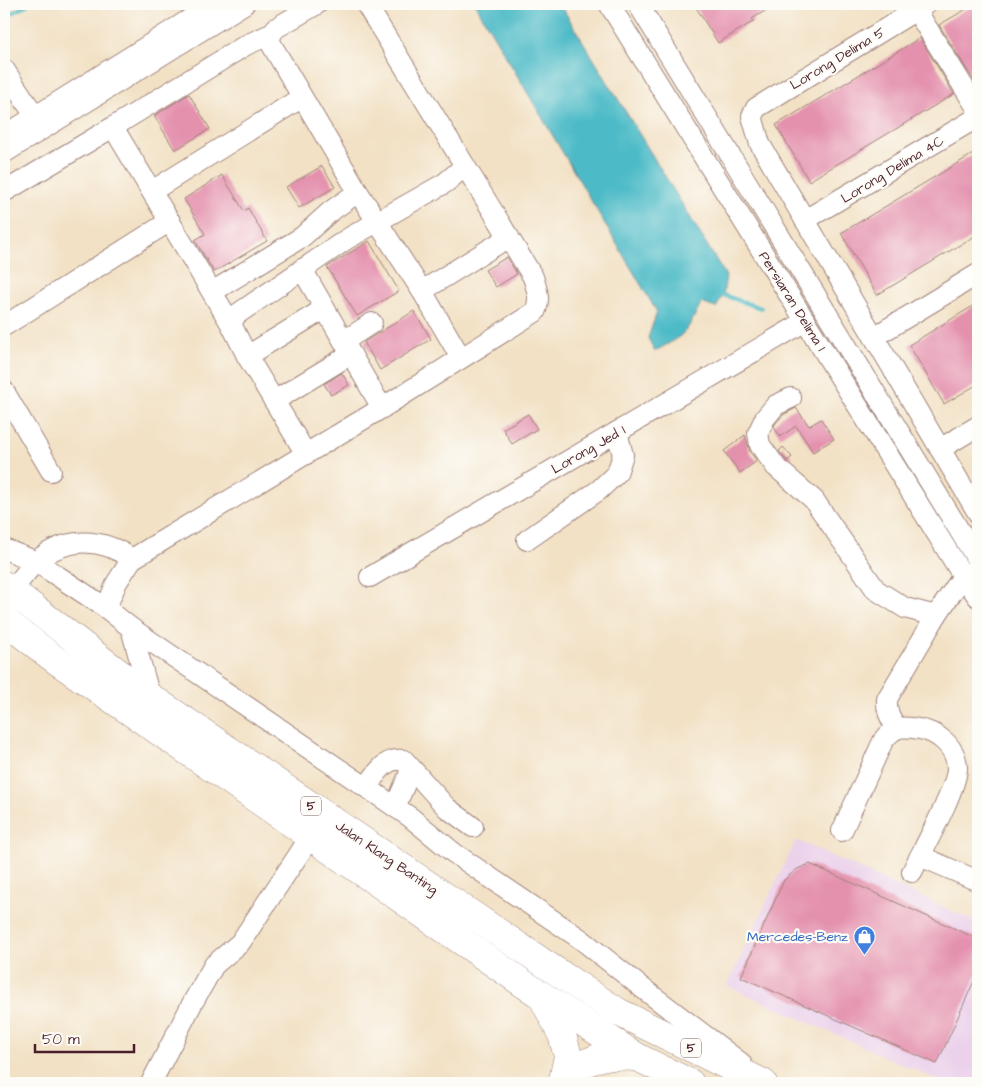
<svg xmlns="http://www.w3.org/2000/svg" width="982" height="1087" viewBox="0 0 982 1087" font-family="'Architects Daughter',sans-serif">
	<rect width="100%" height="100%" fill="#fdfcf7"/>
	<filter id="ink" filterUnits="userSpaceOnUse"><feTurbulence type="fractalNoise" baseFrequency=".02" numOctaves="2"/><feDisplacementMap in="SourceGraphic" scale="10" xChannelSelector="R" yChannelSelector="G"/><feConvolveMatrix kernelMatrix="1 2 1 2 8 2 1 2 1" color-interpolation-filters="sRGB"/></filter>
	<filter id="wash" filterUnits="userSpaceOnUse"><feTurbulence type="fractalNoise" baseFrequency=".0096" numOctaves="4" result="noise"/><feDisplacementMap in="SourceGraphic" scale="20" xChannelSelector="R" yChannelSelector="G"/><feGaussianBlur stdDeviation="1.12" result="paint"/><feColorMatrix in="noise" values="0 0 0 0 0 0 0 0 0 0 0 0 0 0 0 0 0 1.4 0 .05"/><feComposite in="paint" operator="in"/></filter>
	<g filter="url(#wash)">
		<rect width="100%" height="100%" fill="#f2e1c5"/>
		<!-- built -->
		<polygon fill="#ebd1eb" points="796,840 978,923 978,1077 975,1083 944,1083 727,986"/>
		<!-- water -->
		<path fill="#4ebbc7" stroke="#4c6d79" d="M475 4H560L726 276 723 295 716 308 701 303C686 334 685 335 655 351L648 338 657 312Z"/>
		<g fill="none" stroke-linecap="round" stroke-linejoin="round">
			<!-- stream -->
			<g stroke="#4ebbc7" stroke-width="4">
				<polyline points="4,18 28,4"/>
				<polyline points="723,295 761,308"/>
			</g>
		</g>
		<g id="blocks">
			<!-- building -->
			<g fill="#e491ae">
				<polygon points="694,4 776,4 752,19 754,21 718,43"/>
				<polygon points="975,4 978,4 978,79 974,81 939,25"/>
				<polygon points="920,38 954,94 809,181 776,125"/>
				<polygon points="189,94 210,129 175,150 154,116"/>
				<polygon points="978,151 978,234 877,295 841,233"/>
				<polygon points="322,166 335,187 299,208 286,187"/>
				<polygon points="222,175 244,211 248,208 267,241 214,272 195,240 205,234 184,199"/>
				<polygon points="369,241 399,291 357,316 327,267"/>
				<polygon points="507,257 517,274 496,287 485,270"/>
				<polygon points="978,303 978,384 944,404 909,345"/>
				<polygon points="414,311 431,339 380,370 364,342"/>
				<polygon points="342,373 349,385 331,395 324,384"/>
				<polygon points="796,408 809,426 821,419 834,439 813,452 796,426 780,437 774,427 775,424 783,415"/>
				<polygon points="528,414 537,429 512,444 503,429"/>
				<polygon points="745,435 750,452 757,461 740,473 724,451"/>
				<polygon points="783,447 792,457 787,461 779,451"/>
				<polygon points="810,864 978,939 978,972 937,1064 741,977 784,880 797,869"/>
			</g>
		</g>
	</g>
	<g filter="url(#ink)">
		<use href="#blocks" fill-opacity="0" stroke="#9e8078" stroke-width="1"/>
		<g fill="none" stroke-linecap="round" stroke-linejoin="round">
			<defs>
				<g id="minor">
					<polyline points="317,4 276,28 271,34 270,42 358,192 422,291 461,358"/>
					<polyline points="609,4 963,576 978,597"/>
					<polyline points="638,4 978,561"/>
					<polyline points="926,4 756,108 752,116 760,144 978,513"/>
					<polyline points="916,10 978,110"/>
					<polyline points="4,69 43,128"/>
					<polyline points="4,136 214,4"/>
					<polyline points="4,153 244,4"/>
					<polyline points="152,191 301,98"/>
					<polyline points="4,192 113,127"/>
					<polyline points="805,220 978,117"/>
					<polyline points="302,269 382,408"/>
					<polyline points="422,291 509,237"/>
					<polyline points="212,292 302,237 331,211 358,192"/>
					<polyline points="231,324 113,127 246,45 271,34"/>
					<polyline points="4,326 170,221"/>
					<polyline points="874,337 978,274"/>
					<polyline points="344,341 372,323"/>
					<polyline points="247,356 324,309"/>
					<polyline points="4,391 51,471"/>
					<polyline points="791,398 776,405 765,418 758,433 760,445 776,467 814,500 876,590 905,608 936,616"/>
					<polyline points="274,401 351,354"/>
					<polyline points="940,449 978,426"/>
					<polyline points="306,454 247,356 231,324 236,315 347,239 445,183 464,167"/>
					<polyline points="527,540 599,490 617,473 623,455 617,432"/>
					<polyline points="4,549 35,561 106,608 131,628 410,817 454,853 582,940 641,987 741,1063"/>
					<polyline points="370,577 806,321"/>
					<path d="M11 605C11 588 15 587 25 574 53 538 95 533 132 559"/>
					<path d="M106 608 117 582 132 559 382 408 535 312C541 299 537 290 533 277L366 4"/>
					<polyline points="131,628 150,697"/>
					<path d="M897 728C890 718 886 711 887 699L936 616 963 576 974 570"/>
					<path d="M366 787C378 773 384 757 404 760L447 808 473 827"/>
					<polyline points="395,807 409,775 410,768"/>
					<path d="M842 831 883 741C895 726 901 726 919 729 938 732 956 747 957 767 958 787 922 851 912 872"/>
					<polyline points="920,856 978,881"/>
					<polyline points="151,1083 193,1002 214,965 240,943 311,836"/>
				</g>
				<g id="highway">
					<polyline points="4,585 150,697 542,962 618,1012 763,1083"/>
					<polyline points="4,620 53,658 524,984 637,1057 690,1083"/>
					<polyline points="543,998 562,1035 568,1056 563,1080"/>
					<polyline points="563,1080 583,1064 603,1056 637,1057"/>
				</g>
			</defs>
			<!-- minor casing -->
			<use href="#minor" stroke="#9e8078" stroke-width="22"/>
			<!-- highway casing -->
			<use href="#highway" stroke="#9e8078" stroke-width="29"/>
			<!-- minor -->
			<use href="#minor" stroke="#fff" stroke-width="20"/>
			<!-- highway -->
			<use href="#highway" stroke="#fff" stroke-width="28"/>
		</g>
	</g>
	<!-- icons -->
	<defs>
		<symbol id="shop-pin" viewBox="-11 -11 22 30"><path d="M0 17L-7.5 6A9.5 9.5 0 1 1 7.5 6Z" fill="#3f7fe0" stroke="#fdfcf7"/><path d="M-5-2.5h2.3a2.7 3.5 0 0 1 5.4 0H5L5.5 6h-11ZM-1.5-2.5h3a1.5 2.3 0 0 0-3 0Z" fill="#fff"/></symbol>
	</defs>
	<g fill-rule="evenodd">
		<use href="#shop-pin" x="852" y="924" width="25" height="34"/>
	</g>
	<g text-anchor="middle" stroke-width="4.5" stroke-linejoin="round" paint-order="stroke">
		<!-- shield labels -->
		<g fill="#fdfcf7" stroke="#806168" stroke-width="1">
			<rect x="301" y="796.5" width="20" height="19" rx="4"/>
			<rect x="681" y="1038.5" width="20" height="19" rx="4"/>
		</g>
		<g font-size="12" font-weight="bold" fill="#4a1f2b">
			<text x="311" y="810">5</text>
			<text x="691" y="1052">5</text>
		</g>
		<!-- street labels -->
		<g font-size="14" fill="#4a1f2b" stroke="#fdfcf7">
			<text transform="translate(837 58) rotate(-31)" y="5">Lorong Delima 5</text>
			<text transform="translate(892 169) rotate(-31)" y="5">Lorong Delima 4C</text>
			<text transform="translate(793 301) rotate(58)" y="5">Persiaran Delima 1</text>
			<text transform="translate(588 449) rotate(-30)" y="5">Lorong Jed 1</text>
			<text transform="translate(387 857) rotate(34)" y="5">Jalan Klang Banting</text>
		</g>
		<!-- shop labels -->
		<g font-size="14" fill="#366cbe" stroke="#fdfcf7" text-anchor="end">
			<text x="848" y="941">Mercedes-Benz</text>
		</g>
	</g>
	<!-- margin -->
	<rect width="982" height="1087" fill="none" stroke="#fdfcf7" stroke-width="20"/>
	<!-- scale -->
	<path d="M35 1044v8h99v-8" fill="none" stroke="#4a1f2b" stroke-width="2.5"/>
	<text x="42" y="1044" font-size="15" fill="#4a1f2b" stroke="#fdfcf7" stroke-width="4" paint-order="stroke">50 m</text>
</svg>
